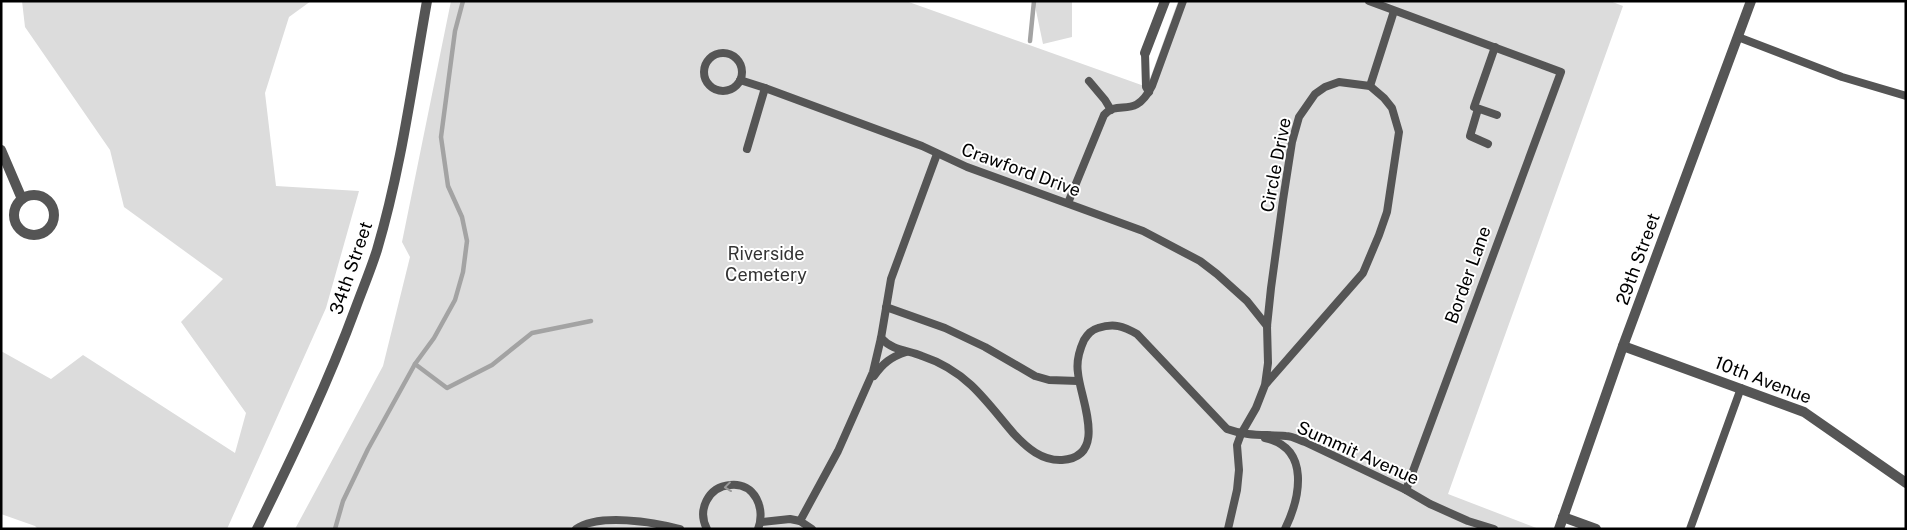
<svg xmlns="http://www.w3.org/2000/svg" width="1907" height="530" viewBox="0 0 1907 530" font-family="'Public Sans',sans-serif">
	<rect width="100%" height="100%" fill="#fff"/>
	<!-- green -->
	<g fill="#dcdcdc">
		<polygon points="22,1 311,1 289,17 265,93 276,186 359,191 326,308 227,529 38,529 35,526 1,514 1,351 51,379 83,355 235,453 246,413 181,322 223,279 124,207 110,150 25,27"/>
		<polygon points="451,1 906,1 1147,87 1178,1 1610,1 1623,6 1448,494 1539,529 295,529 383,366 410,257 402,242"/>
		<polygon points="1034,1 1072,1 1072,37 1043,44"/>
	</g>
	<g fill="none" stroke-linecap="round" stroke-linejoin="round">
		<!-- stream -->
		<g stroke="#a3a3a3" stroke-width="4.5">
			<polyline points="1030,41 1034,1"/>
			<polyline points="415,364 447,388 492,365 532,333 591,321"/>
			<polyline points="335,529 343,501 368,449 415,364 434,338 455,300 463,272 467,241 462,217 448,186 441,137 455,31 463,1"/>
		</g>
		<!-- service -->
		<g stroke="#555" stroke-width="8">
			<polyline points="1369,1 1561,72 1406,490"/>
			<polyline points="1738,37 1842,77 1906,96"/>
			<polyline points="1495,47 1474,107 1497,115"/>
			<polyline points="1145,53 1146,87 1149,92"/>
			<circle cx="723" cy="72" r="19"/>
			<polyline points="740,80 765,88 922,146 967,167 1143,231 1200,261 1217,274 1247,301 1267,326"/>
			<polyline points="1089,81 1105,100 1111,110"/>
			<polyline points="1370,86 1394,11"/>
			<polyline points="1478,109 1470,136 1488,144"/>
			<polyline points="747,149 765,88"/>
			<path d="M1068 203 1104 115C1119 98 1134 121 1152 86L1183 1"/>
			<polyline points="886,307 945,328 985,347 1035,376 1049,380 1078,381"/>
			<path d="M881 338C893 351 907 350 922 356 940 362 957 372 971 385 987 400 1000 418 1014 434 1027 448 1042 461 1062 460 1109 457 1080 398 1078 373 1076 361 1079 351 1084 340 1088 334 1091 330 1098 328 1114 323 1123 326 1137 334L1227 429C1249 437 1264 434 1286 436 1292 436 1299 440 1305 442L1406 490 1430 504 1468 521 1494 529"/>
			<path d="M874 376C883 363 891 357 906 352"/>
			<path d="M1265 438C1311 448 1300 498 1285 529"/>
			<polyline points="761,522 790,519 800,521"/>
			<path d="M576 529C599 513 654 522 680 529"/>
			<path d="M707 529C697 510 708 487 730 485 755 482 766 509 758 529"/>
			<polyline points="812,529 800,521 838,451 873,372 881,338 891,279 937,154"/>
			<polyline points="1228,529 1237,490 1239,470 1237,445 1241,434 1256,408 1265,385 1268,363 1267,326 1271,288 1283,200 1292,142 1299,117 1315,94 1325,87 1339,82 1370,86 1384,98 1392,108 1399,132 1387,212 1379,235 1363,273 1265,385"/>
			<polyline points="1690,529 1741,388"/>
		</g>
		<!-- minor -->
		<g stroke="#555" stroke-width="10">
			<polyline points="1145,53 1165,1"/>
			<polyline points="1,150 22,199"/>
			<circle cx="34" cy="215" r="20"/>
			<polyline points="1623,346 1804,412 1906,483"/>
			<polyline points="1563,517 1596,529"/>
			<polyline points="1559,529 1623,346 1751,1"/>
		</g>
		<!-- tertiary -->
		<path stroke="#555" stroke-width="10" d="M257 529C293 456 328 383 356 307 363 288 371 269 377 250 401 169 412 85 427 1"/>
	</g>
	<!-- one-way arrows -->
	<defs><path id="oneway-chevron" d="M-2-3.5L2.5 0L-2 3.5" fill="none" stroke-width="1.6" stroke-linecap="round" stroke-linejoin="round" transform="scale(1.25)"/></defs>
	<use stroke="#999" href="#oneway-chevron" transform="translate(728 487) rotate(173)"/>
	<g text-anchor="middle" stroke-width="4" stroke-linejoin="round" paint-order="stroke">
		<!-- street labels -->
		<g font-size="18" fill="#000" stroke="#fff">
			<text transform="translate(1276 165) rotate(-79)" y="6">Circle Drive</text>
			<text transform="translate(1021 170) rotate(20)" y="6">Crawford Drive</text>
			<text transform="translate(1638 259) rotate(-70)" y="6">29th Street</text>
			<text transform="translate(351 268) rotate(-71)" y="6">34th Street</text>
			<text transform="translate(1468 275) rotate(-70)" y="6">Border Lane</text>
			<text transform="translate(1763 380) rotate(21)" y="6">10th Avenue</text>
			<text transform="translate(1358 453) rotate(24)" y="6">Summit Avenue</text>
		</g>
		<!-- park labels -->
		<g font-size="18" fill="#333" stroke="#fff">
			<text x="766" y="260">Riverside<tspan x="766" dy="21">Cemetery</tspan></text>
		</g>
	</g>
	<!-- border -->
	<rect width="1907" height="530" fill="none" stroke="#000000" stroke-width="5"/>
</svg>
